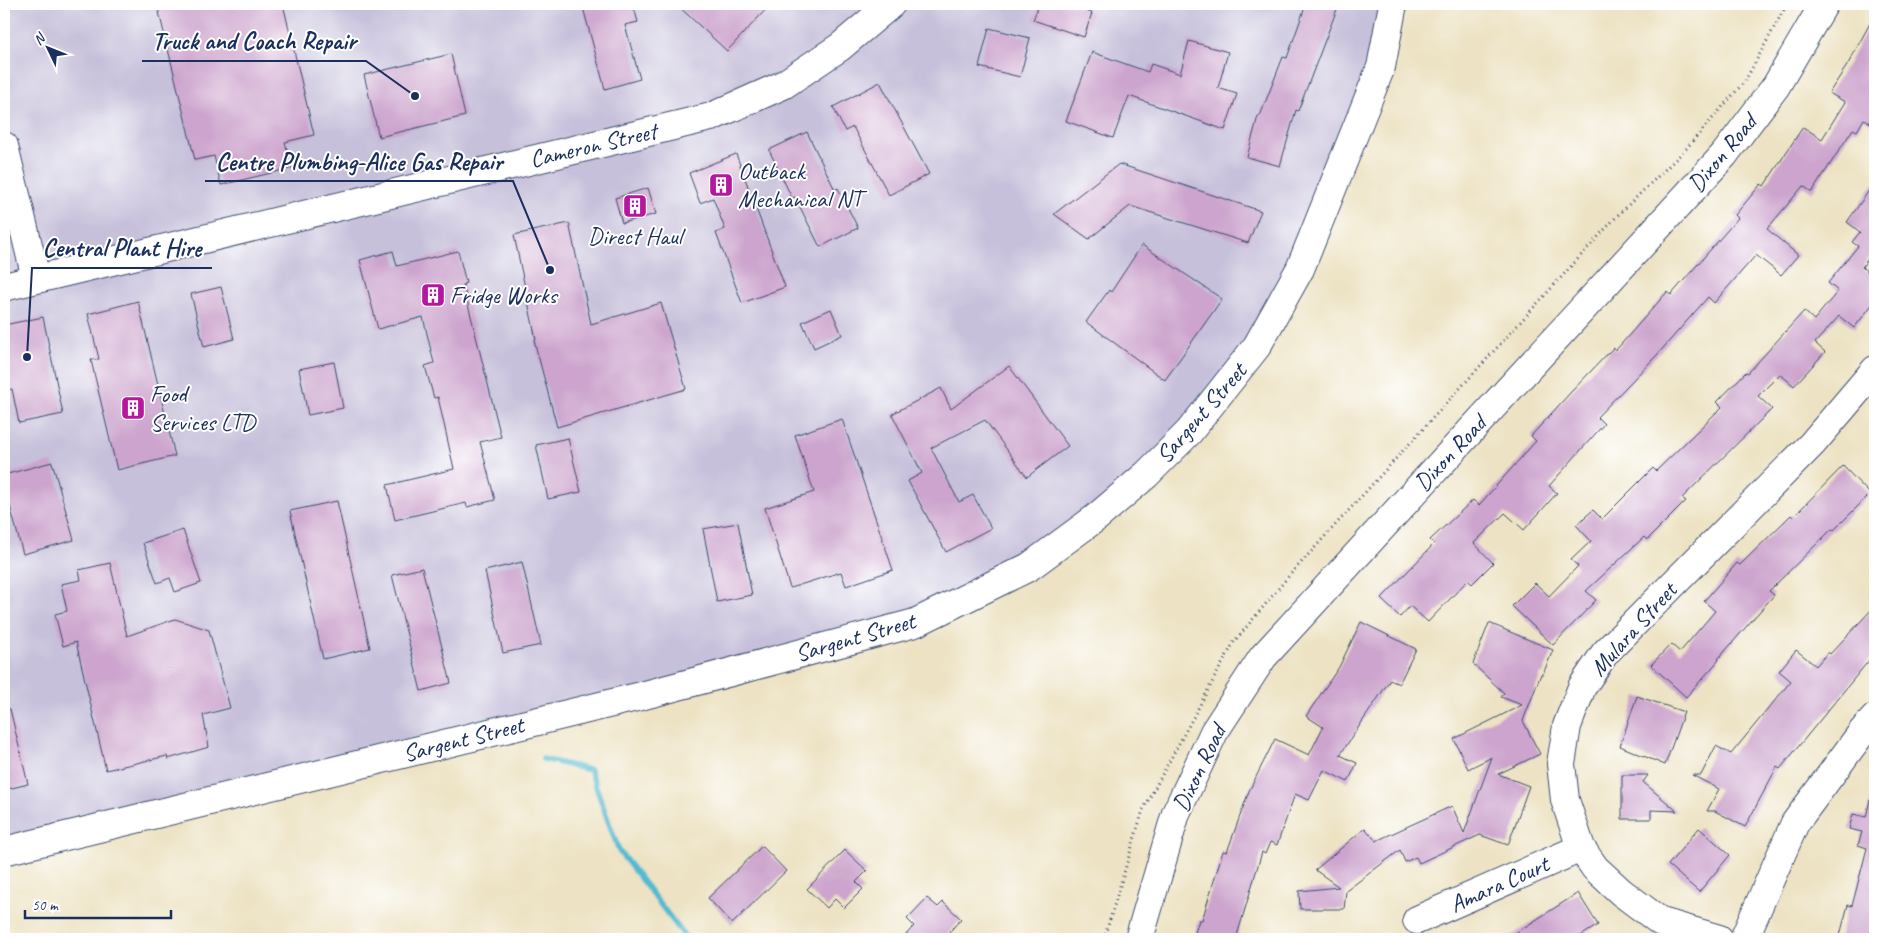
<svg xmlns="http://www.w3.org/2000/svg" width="1879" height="943" viewBox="0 0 1879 943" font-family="Caveat,sans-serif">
	<rect width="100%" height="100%" fill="#fff"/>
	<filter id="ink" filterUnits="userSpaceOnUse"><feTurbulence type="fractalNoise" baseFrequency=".02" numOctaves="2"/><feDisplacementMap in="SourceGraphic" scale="10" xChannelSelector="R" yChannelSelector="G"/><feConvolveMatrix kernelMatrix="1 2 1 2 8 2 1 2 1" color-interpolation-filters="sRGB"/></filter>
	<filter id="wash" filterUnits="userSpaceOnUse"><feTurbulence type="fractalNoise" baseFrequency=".0096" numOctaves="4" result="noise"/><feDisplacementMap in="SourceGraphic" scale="20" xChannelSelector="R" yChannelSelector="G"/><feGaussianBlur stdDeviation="1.12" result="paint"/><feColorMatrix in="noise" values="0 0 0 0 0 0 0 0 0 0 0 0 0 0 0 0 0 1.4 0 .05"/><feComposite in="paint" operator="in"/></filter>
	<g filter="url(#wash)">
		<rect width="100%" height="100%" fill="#ede3c4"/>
		<!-- industrial -->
		<polygon fill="#c6c0da" points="4,4 1393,4 1257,346 1097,517 915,623 4,851"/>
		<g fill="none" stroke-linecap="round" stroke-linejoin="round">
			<!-- stream -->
			<polyline stroke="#52bad0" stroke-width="5.5" points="543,759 590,770 619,851 687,939"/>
		</g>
		<g id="blocks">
			<!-- building -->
			<g fill="#cca4cd">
				<polygon points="157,4 283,4 314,135 285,142 292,168 221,185 214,156 195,160"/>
				<polygon points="582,4 633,4 638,22 625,25 640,79 605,89"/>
				<polygon points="676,4 771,4 727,51"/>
				<polygon points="1039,4 1066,4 1092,13 1084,37 1033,20"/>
				<polygon points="1306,4 1323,4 1337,9 1298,111 1296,110 1280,166 1247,157 1258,116 1260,116 1283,57 1287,58"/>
				<polygon points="1875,14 1875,126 1864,119 1857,131 1853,129 1812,192 1803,186 1767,229 1798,255 1781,275 1756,255 1714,303 1708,297 1657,355 1597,417 1604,424 1549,486 1557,493 1524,530 1505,513 1474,543 1493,563 1472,584 1468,580 1428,622 1410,606 1400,617 1381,599 1434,544 1430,540 1473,500 1479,505 1536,441 1531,436 1570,393 1613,348 1616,350 1667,292 1671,295 1738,218 1735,215 1761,184 1764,186 1803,127 1822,139 1845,102 1829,93 1848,64"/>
				<polygon points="989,28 1030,38 1020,77 979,67"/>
				<polygon points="1189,41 1228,52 1218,88 1237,94 1225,130 1129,96 1113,138 1066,121 1092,52 1148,72 1151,64 1180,74"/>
				<polygon points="451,54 465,116 379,137 364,75"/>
				<polygon points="880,82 929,174 889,195 853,127 845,131 833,107"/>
				<polygon points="807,132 835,190 838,188 858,228 820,247 795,197 792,198 769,150"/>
				<polygon points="736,154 785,287 742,303 716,233 725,229 713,198 700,203 689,173"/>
				<polygon points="1119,164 1261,211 1248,243 1130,206 1089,239 1054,214"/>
				<polygon points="1875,182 1875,258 1871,255 1862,267 1875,278 1875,301 1854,328 1839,316 1815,343 1825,352 1794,386 1780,374 1758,396 1772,409 1682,498 1686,501 1647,540 1644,537 1586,591 1596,600 1553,645 1512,606 1535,583 1549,596 1578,566 1571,560 1591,541 1576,525 1593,510 1602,519 1653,468 1656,471 1722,407 1717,402 1746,372 1748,373 1804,311 1814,320 1838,291 1828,283 1858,246 1852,242 1860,232 1847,222"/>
				<polygon points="648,188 656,214 622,223 615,198"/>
				<polygon points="569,223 591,324 661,303 686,389 557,427 534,340 536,340 514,235"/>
				<polygon points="1142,245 1222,299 1165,380 1086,322 1109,290 1111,292"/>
				<polygon points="393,251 397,266 458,251 466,283 463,284 501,437 480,442 495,500 467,507 466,503 395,520 387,485 454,469 438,397 434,398 425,366 434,363 423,317 378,329 360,260"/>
				<polygon points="221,287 234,339 204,347 191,294"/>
				<polygon points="138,301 175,456 117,470 91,360 99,359 88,314"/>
				<polygon points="831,309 842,335 814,348 802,322"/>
				<polygon points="43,317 63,414 19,423 12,389 4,391 4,325"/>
				<polygon points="334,362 343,408 308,415 299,369"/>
				<polygon points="1009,366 1068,446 1027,477 985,420 931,448 959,502 973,495 991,528 946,552 908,481 922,473 892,414 941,388 951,409"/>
				<polygon points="842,419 893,570 846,586 841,572 790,588 765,508 814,492 795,435"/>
				<polygon points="568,438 581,492 548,499 536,445"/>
				<polygon points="52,462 74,540 23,554 4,484 4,475"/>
				<polygon points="1843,466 1870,494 1834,530 1832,529 1769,591 1774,595 1718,659 1719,660 1686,697 1651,665 1671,644 1680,652 1715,611 1704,601 1737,563 1740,565 1791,515 1793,517"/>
				<polygon points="337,501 370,648 323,659 290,511"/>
				<polygon points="738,523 752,595 717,602 703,529"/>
				<polygon points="183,530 201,583 175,592 170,578 157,583 143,543"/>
				<polygon points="522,562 541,645 503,653 485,571"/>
				<polygon points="110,563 127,636 175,619 209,630 230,708 203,715 209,747 168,759 167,756 106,770 76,642 63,646 55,614 67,611 61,584 81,580 79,570"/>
				<polygon points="422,568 451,683 421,691 392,575"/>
				<polygon points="1875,606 1875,653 1780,769 1777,767 1745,827 1715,811 1707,811 1719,789 1692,775 1701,775 1716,746 1731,754 1791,681 1779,671 1796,650 1816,666 1828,652 1830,654"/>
				<polygon points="1361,622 1416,649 1399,684 1390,680 1340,755 1357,763 1348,782 1324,770 1309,800 1295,794 1277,845 1270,842 1265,854 1262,852 1236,939 1193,939 1199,920 1202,920 1223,851 1227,852 1249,791 1275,739 1309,755 1323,727 1306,716 1339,667"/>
				<polygon points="1489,623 1553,650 1543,674 1541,674 1523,721 1540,754 1498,774 1529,786 1508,845 1480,835 1419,863 1416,857 1405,862 1400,850 1346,891 1344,909 1300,909 1299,891 1339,887 1315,870 1365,828 1376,841 1452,806 1464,833 1492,757 1468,769 1454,739 1522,705 1501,697 1504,693 1473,664"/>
				<polygon points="1637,696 1684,712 1665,765 1620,746"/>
				<polygon points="4,709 10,709 28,784 4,790"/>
				<polygon points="1622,775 1648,775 1643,782 1677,811 1651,810 1651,819 1622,819"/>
				<polygon points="1870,800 1875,800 1875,939 1839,939 1848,905 1852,906 1867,848 1858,845 1862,832 1849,829 1853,814 1866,817"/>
				<polygon points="1699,828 1730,855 1699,892 1668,865"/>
				<polygon points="762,846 786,871 732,924 708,898"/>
				<polygon points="845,850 867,871 856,882 863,889 844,908 835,899 827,908 807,889"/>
				<polygon points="1578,893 1598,925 1576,939 1506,939"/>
				<polygon points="927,898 938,907 943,902 961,919 943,939 902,939 914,926 907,919"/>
			</g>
		</g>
	</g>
	<g filter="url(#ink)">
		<use href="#blocks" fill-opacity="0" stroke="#3a4a6d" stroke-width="1"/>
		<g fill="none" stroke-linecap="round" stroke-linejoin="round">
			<defs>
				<g id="minor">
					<polyline points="4,146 36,278"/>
					<polyline points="4,287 711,117 783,85 840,47 891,4"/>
					<polyline points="4,851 641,696 915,623 1029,567 1097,517 1146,475 1189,432 1257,346 1300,269 1381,67 1393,4"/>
					<polyline points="1417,920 1581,848"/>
					<polyline points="1139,939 1176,813 1214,732 1263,657 1724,155 1776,86 1824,4"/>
					<polyline points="1719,939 1661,922 1621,892 1595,868 1581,848 1565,800 1561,764 1567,726 1582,687 1605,653 1812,444 1875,370"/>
					<polyline points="1744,939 1795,823 1863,731 1875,718"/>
				</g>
			</defs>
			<!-- minor casing -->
			<use href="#minor" stroke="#3a4a6d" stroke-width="30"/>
			<!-- path -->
			<polyline stroke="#3a4a6d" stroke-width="3" stroke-dasharray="1 4" stroke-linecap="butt" points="1104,939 1143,810 1234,642 1288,577 1617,216 1685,150 1745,81 1787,4"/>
			<!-- minor -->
			<use href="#minor" stroke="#fff" stroke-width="28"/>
		</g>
	</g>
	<!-- icons -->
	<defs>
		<symbol id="building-square" viewBox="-11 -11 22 22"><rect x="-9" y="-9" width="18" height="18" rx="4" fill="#b5179e" stroke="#fff"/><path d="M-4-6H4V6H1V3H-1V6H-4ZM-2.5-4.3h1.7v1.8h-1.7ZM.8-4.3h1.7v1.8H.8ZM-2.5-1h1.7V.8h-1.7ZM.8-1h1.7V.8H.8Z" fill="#fff"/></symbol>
	</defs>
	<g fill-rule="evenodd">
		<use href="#building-square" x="707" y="171" width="28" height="28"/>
		<use href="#building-square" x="621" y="192" width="28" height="28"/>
		<use href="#building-square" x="419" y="281" width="28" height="28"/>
		<use href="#building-square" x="119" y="394" width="28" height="28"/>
	</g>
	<g text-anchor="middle" stroke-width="4" stroke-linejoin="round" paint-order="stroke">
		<!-- street labels -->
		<g font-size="24" fill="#1b2f5e" stroke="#fff">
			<text transform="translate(593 145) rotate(-13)" y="8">Cameron Street</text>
			<text transform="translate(1722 153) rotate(-50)" y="8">Dixon Road</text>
			<text transform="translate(1201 413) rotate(-49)" y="8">Sargent Street</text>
			<text transform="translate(1450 453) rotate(-47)" y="8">Dixon Road</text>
			<text transform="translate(1633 629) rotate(-48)" y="8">Mulara Street</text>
			<text transform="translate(855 637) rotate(-16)" y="8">Sargent Street</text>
			<text transform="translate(463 739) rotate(-14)" y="8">Sargent Street</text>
			<text transform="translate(1199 768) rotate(-64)" y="8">Dixon Road</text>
			<text transform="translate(1499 884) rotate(-24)" y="8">Amara Court</text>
		</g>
		<!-- poi labels -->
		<g font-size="24" fill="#1b2f5e" stroke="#fff" text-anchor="start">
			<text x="738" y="179">Outback<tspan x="738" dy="28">Mechanical NT</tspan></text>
			<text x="635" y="244" text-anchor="middle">Direct Haul</text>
			<text x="450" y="303">Fridge Works</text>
			<text x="150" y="402">Food<tspan x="150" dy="28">Services LTD</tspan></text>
		</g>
	</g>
	<!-- callouts -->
	<path fill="none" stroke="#1b2f5e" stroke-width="2" d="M415 96L366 61H142M550 270L513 181H205M27 357L32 268H212"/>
	<g fill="#1b2f5e" stroke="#fff" stroke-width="2">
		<circle cx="415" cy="96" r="5"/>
		<circle cx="550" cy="270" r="5"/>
		<circle cx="27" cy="357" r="5"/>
	</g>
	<g font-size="25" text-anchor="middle" font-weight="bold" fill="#1b2f5e" stroke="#fff" stroke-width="4" stroke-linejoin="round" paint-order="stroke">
		<text x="254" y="49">Truck and Coach Repair</text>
		<text x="359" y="170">Centre Plumbing-Alice Gas Repair</text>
		<text x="122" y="256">Central Plant Hire</text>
	</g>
	<!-- margin -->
	<rect width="1879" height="943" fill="none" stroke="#fff" stroke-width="20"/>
	<!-- north arrow -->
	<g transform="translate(48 48) rotate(313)" stroke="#ffffff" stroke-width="4" paint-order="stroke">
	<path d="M0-4L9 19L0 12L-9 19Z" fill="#1b2f5e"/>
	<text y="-8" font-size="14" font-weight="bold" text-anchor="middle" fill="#1b2f5e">N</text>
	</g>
	<!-- scale -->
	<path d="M25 910v8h146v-8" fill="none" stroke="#1b2f5e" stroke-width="2.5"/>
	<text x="32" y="910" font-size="15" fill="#1b2f5e" stroke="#ffffff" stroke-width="4" paint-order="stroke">50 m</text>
</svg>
